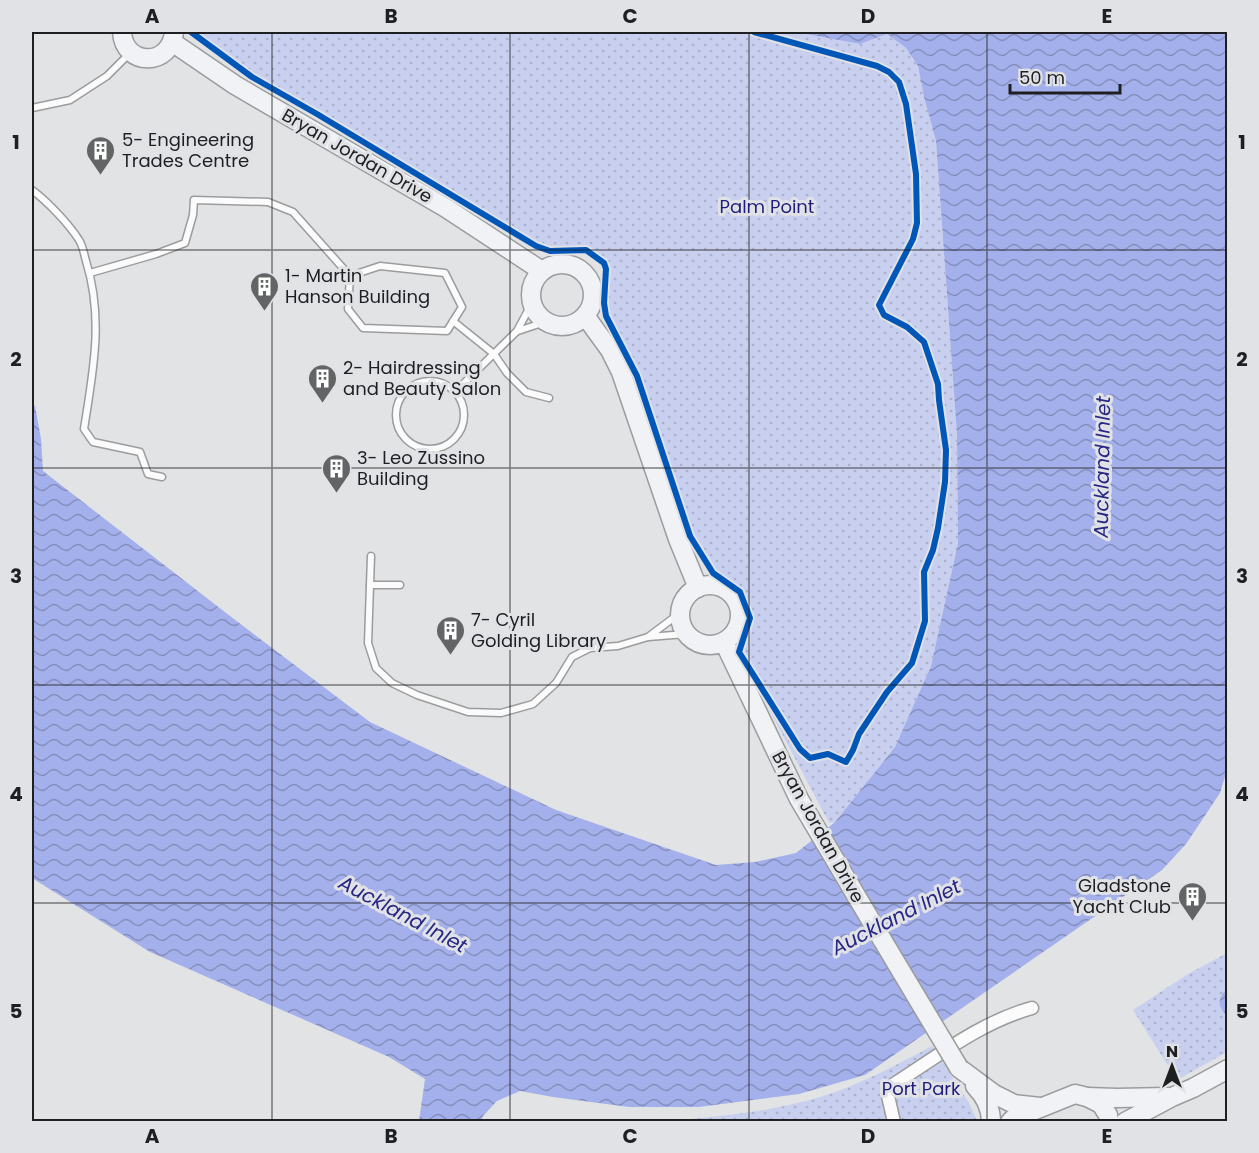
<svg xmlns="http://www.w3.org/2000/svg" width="1259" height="1153" viewBox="0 0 1259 1153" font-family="Poppins,sans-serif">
	<defs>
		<pattern id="park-dots" width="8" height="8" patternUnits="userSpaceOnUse" patternTransform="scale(1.5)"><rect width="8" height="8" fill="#c9d0ef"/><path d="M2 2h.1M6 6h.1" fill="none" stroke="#acb2cd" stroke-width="1.8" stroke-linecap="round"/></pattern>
		<pattern id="water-waves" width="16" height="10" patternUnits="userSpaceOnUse" patternTransform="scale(1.5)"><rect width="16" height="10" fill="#a4b0eb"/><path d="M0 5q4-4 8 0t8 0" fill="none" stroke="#858fbe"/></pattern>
	</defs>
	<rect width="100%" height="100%" fill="#e2e3e5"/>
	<!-- park -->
	<g fill="url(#park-dots)">
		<polygon points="191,32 795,32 860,44 887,34 906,48 918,66 924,97 936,141 957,435 958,543 931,666 895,747 835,822 829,823 739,652 750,618 740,592 713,573 690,536 637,376 606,316 604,303 606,269 604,263 586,250 550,251 536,246 317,114 252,77"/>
		<polygon points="1227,953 1227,1052 1177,1080 1133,1010 1188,974"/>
		<path d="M932 1046 969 1103 977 1121 652 1122C709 1118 765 1113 820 1097 859 1085 897 1065 932 1046Z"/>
	</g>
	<!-- water -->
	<g fill="url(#water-waves)">
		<polygon points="795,32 1227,32 1228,767 1220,793 1186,844 1162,870 865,1075 799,1094 699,1107 629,1107 553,1097 520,1091 497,1101 483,1116 481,1121 419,1121 425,1079 389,1057 150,952 32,878 32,405 35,406 41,439 43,471 230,616 370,722 556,810 716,865 755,862 796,853 835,822 895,747 931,666 958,543 957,435 936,141 924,97 918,66 906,48 887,34 860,44"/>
		<path d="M1227 989V1015C1217 1008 1217 997 1227 989Z"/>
	</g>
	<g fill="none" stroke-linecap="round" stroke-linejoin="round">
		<defs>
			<g id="lane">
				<polyline points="32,108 70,100 107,76 130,53"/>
				<path d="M32 190C47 201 69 224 79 240 83 246 84 254 86 261 104 319 93 371 84 429L93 442 140 452 148 474 162 477"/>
				<polyline points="90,273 156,254 185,243 193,215 194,200 268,202 293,212 350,276 348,309 363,328 447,331 462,307 445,273 380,266 350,276"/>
				<polyline points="453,321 494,354 507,373 526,392 549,398"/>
				<polyline points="518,331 545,322"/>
				<circle cx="430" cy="415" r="34"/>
				<polyline points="456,391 517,331 532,303"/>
				<polyline points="371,556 368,643 376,668 392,683 417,695 468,712 501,713 533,704 556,683 572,657 590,648 618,646 648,637 686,634"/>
				<polyline points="370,585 400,585"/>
				<polyline points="648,637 680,613"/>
			</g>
			<path id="street" d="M894 1122 888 1096 894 1084C938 1056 981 1022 1032 1008"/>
			<g id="secondary">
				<path d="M122 32C124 67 171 67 174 32"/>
				<polyline points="172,42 235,85 446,208 542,271"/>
				<circle cx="562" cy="295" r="31"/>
				<polyline points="586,317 610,350 621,372 678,539 698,588"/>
				<circle cx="710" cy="615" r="30"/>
				<polyline points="724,642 799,799 883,941"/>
				<polyline points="959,1068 994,1094 1014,1104 1040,1107"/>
				<path d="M975 1086C985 1096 991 1107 991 1122"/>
				<polyline points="1087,1097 1117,1098 1168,1097"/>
				<polyline points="1010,1122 1013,1119 1075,1094 1087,1097 1101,1104 1108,1115 1109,1122"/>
				<polyline points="1125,1122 1172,1097 1193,1088 1228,1069"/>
			</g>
		</defs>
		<!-- lane casing -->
		<use href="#lane" stroke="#9b9c9e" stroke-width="9"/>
		<!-- street casing -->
		<use href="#street" stroke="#9b9c9e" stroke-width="15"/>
		<!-- secondary casing -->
		<use href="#secondary" stroke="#9b9c9e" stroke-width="21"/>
		<!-- lane -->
		<use href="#lane" stroke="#fbfbfb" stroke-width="6"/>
		<!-- street -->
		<use href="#street" stroke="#fbfbfb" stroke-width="12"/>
		<!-- secondary -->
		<use href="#secondary" stroke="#f1f2f5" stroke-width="18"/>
		<defs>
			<polyline id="secondary-bridge" points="883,941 959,1068"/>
		</defs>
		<!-- secondary-bridge casing -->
		<use href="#secondary-bridge" stroke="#9b9c9e" stroke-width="21" stroke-linecap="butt"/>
		<!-- secondary-bridge -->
		<use href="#secondary-bridge" stroke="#f1f2f5" stroke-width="18"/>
		<defs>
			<polyline id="cycleway" points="191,32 252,77 317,114 536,246 550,251 586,250 604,263 606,269 604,303 606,316 637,376 690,536 713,573 740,592 750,618 739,652 800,749 810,758 828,754 846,762 853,750 859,734 887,692 912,663 925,621 924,572 933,550 938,528 945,482 946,450 939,400 938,384 924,342 907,327 884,315 879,305 913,239 917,223 916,174 906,104 899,82 889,72 877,66 754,32"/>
		</defs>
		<!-- cycleway casing -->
		<use href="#cycleway" stroke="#e1e2e6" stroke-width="10"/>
		<!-- cycleway -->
		<use href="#cycleway" stroke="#0057b8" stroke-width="6"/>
	</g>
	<!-- grid -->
	<path fill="none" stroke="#1e1f20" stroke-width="1.5" stroke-opacity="0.55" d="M272 32V1122M510 32V1122M749 32V1122M987 32V1122M32 250H1228M32 468H1228M32 685H1228M32 903H1228"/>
	<!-- icons -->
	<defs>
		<symbol id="building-pin" viewBox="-11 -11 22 30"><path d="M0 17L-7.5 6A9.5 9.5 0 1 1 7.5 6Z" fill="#636465" stroke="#e1e2e6"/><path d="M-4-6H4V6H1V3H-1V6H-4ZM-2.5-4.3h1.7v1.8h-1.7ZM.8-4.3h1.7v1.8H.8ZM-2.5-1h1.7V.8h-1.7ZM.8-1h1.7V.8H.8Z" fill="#fff"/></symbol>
	</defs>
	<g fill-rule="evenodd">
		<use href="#building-pin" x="84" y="134" width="33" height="45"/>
		<use href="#building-pin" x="248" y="270" width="33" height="45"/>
		<use href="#building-pin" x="306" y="362" width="33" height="45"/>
		<use href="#building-pin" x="320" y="452" width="33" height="45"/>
		<use href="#building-pin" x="434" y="614" width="33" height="45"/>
		<use href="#building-pin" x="1176" y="880" width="33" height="45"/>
	</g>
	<g text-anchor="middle" stroke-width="6" stroke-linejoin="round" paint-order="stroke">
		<!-- poi labels -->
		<g font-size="18" fill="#1e1f20" stroke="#e1e2e6" text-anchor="start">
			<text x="122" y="146">5- Engineering<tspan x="122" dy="21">Trades Centre</tspan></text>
			<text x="285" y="282">1- Martin<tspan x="285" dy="21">Hanson Building</tspan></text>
			<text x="343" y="374">2- Hairdressing<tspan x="343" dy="21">and Beauty Salon</tspan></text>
			<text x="357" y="464">3- Leo Zussino<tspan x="357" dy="21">Building</tspan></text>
			<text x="471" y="626">7- Cyril<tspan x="471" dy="21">Golding Library</tspan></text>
			<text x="1171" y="892" text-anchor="end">Gladstone<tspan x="1171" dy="21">Yacht Club</tspan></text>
		</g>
		<!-- street labels -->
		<g font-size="18" fill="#1e1f20" stroke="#e1e2e6">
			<text transform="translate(357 156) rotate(30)" y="6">Bryan Jordan Drive</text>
			<text transform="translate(818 827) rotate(61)" y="6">Bryan Jordan Drive</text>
		</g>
		<!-- park labels -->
		<g font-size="18" fill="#201c7b" stroke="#e1e2e6">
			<text x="767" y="213">Palm Point</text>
			<text x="921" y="1095">Port Park</text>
		</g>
		<!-- water labels -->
		<g font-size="20" font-style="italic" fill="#272785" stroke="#e1e2e6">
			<text transform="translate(1102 467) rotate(-89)" y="7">Auckland Inlet</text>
			<text transform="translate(403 914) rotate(28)" y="7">Auckland Inlet</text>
			<text transform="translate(896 917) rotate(-27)" y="7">Auckland Inlet</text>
		</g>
	</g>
	<!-- border -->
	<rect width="1259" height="1153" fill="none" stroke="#e1e2e6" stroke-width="66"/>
	<!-- north arrow -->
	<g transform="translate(1172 1066)" stroke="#e1e2e6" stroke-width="4.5" paint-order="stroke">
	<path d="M0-4.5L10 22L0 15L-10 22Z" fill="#1e1f20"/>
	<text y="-9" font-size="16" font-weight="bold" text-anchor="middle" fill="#1e1f20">N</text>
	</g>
	<!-- scale -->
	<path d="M1010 84v9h110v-9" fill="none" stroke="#1e1f20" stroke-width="3"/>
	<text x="1019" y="84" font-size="18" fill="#1e1f20" stroke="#e1e2e6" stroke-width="4.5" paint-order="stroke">50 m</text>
	<rect x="33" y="33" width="1193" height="1087" fill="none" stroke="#1e1f20" stroke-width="2"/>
	<g font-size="20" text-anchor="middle" font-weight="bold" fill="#1e1f20">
		<text x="152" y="23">A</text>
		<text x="391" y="23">B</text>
		<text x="630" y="23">C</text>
		<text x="868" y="23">D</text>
		<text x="1107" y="23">E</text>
		<text x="16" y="149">1</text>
		<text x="1242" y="149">1</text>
		<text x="16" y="366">2</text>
		<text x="1242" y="366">2</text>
		<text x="16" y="583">3</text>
		<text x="1242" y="583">3</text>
		<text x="16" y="801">4</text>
		<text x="1242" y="801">4</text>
		<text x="16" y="1018">5</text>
		<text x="1242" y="1018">5</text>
		<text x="152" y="1143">A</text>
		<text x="391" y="1143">B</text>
		<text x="630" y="1143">C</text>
		<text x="868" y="1143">D</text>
		<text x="1107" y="1143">E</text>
	</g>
</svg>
